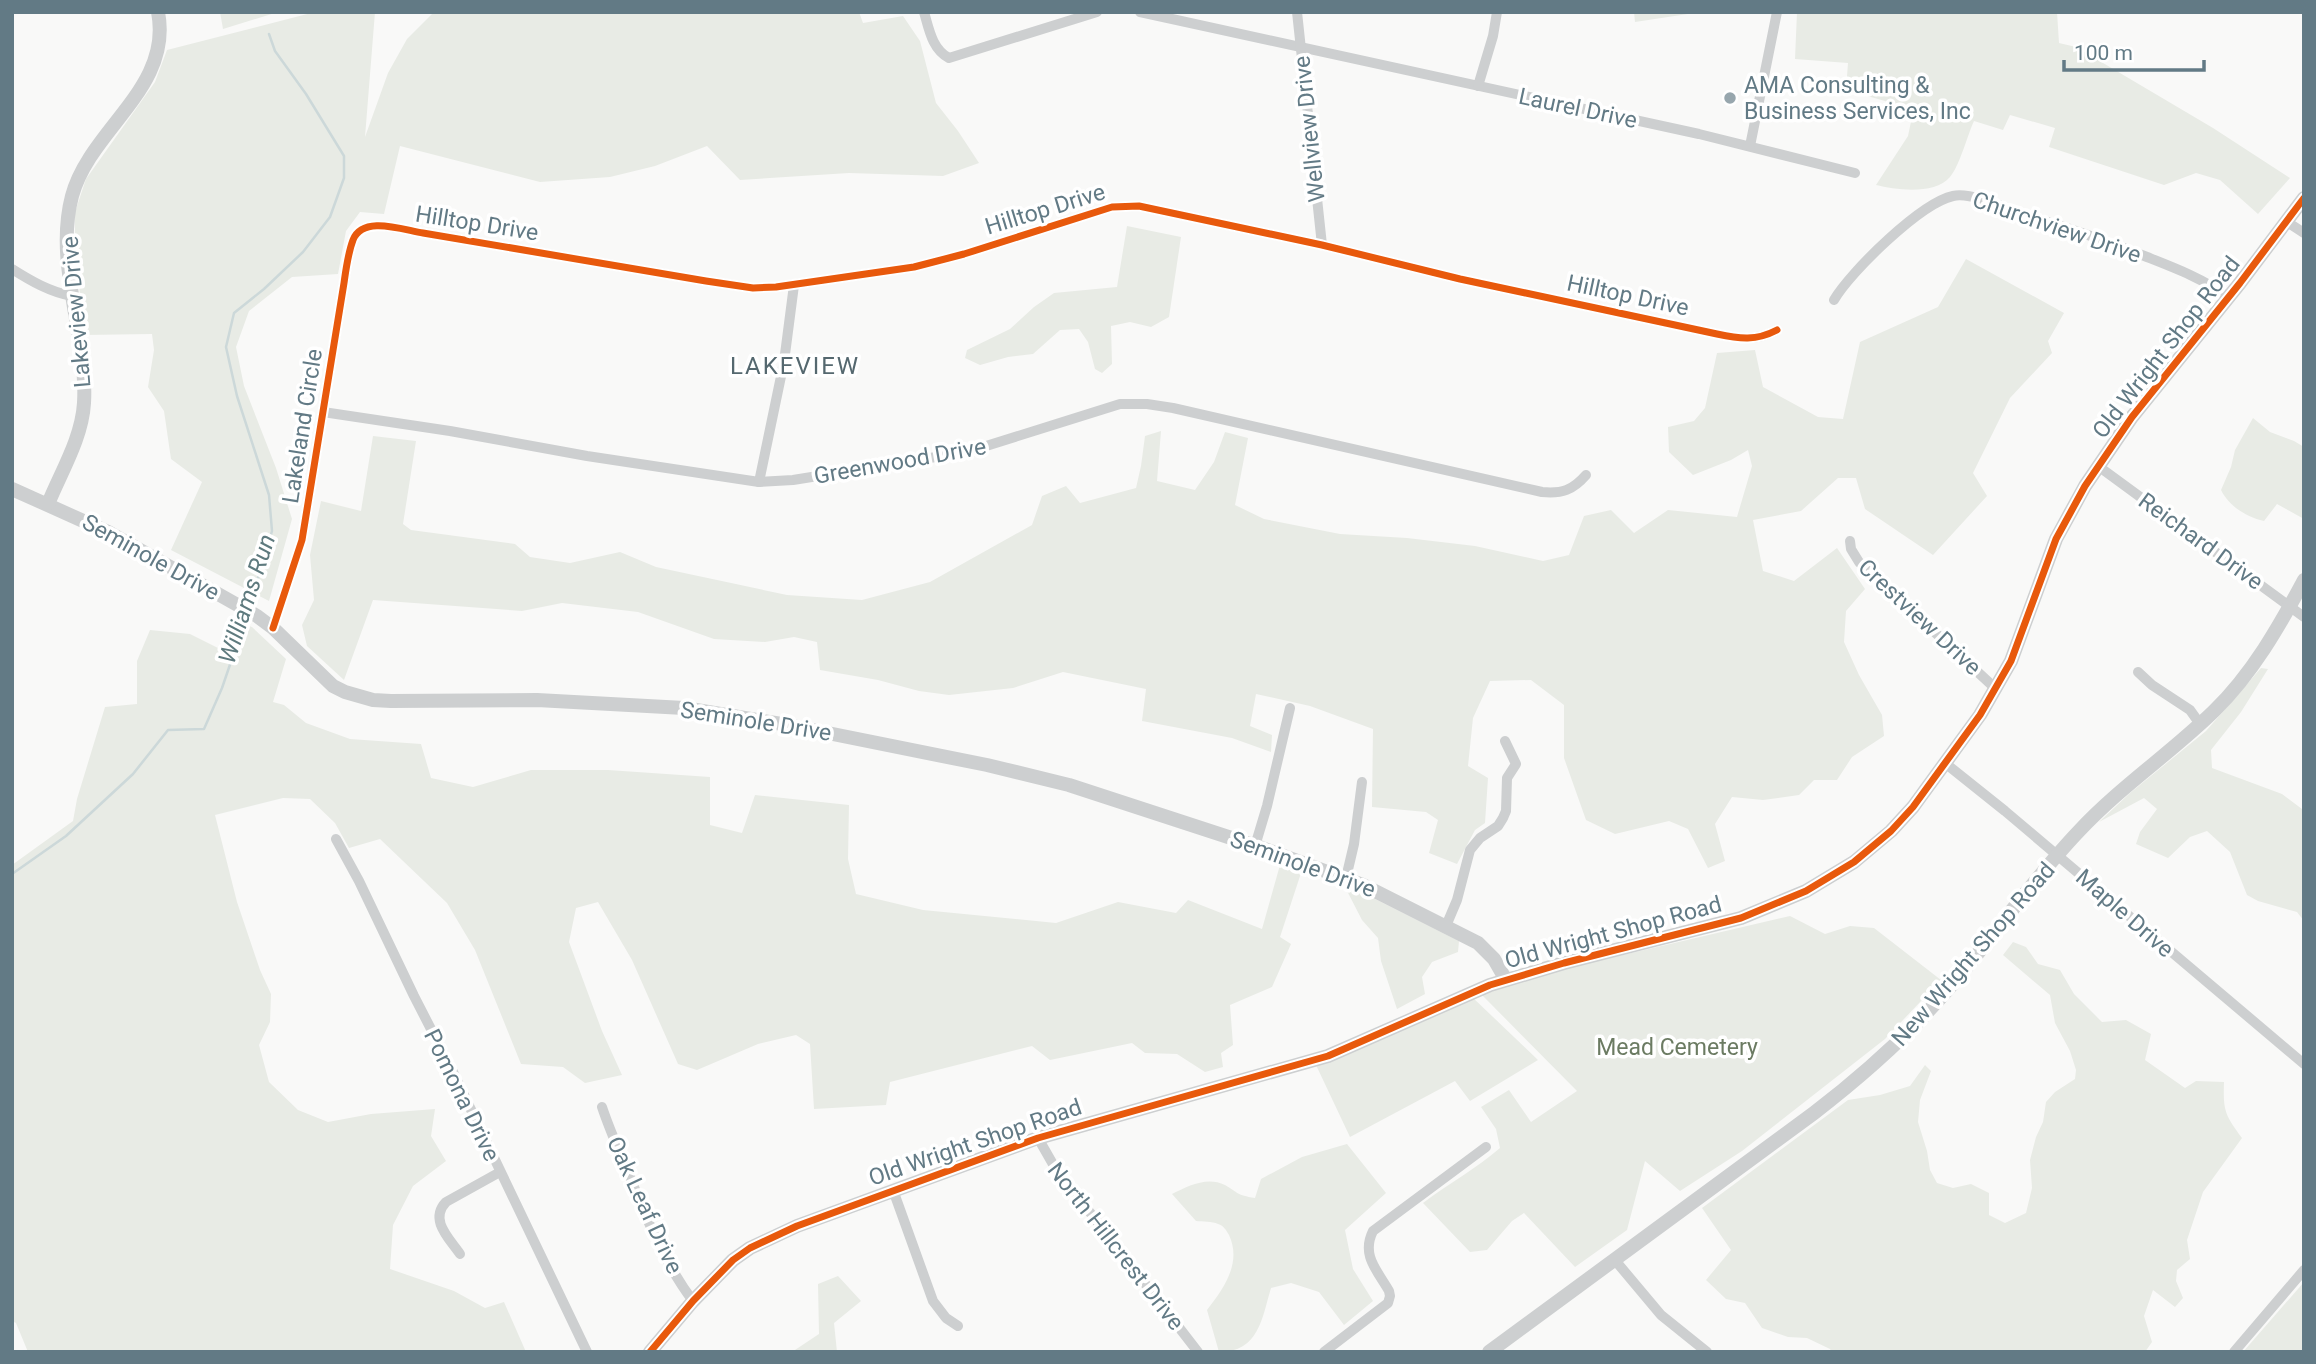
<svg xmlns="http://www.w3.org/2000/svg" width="2316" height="1364" viewBox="0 0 2316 1364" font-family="Roboto,sans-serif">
	<rect width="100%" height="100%" fill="#f9f9f8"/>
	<!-- green -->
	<g fill="#e8ebe5">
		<polygon points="220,12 278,12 223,29"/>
		<polygon points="315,12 375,12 365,137 388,73 407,39 434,12 859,12 863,23 903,16 920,41 936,103 958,131 979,163 943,176 849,173 740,180 707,146 655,166 610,177 540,182 400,146 384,214 360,212 346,231 338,274 292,277 249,311 236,347 244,386 276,468 292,519 269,601 171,550 202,482 171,459 164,411 148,387 154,350 152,334 84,335 75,246 75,212 86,179 155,82 167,50"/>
		<polygon points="1634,12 1701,12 1635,22"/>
		<path d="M1797 12H2057L2059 43 2076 47 2213 128 2290 178 2258 214 2220 180 2196 173 2164 185 2049 147 2055 128 2010 115 2003 130 1974 121C1967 136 1960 165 1950 177 1935 195 1896 190 1876 185L1908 136 1913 112 1885 101 1846 90 1848 63 1795 59Z"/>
		<polygon points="1127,226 1181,237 1169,317 1151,327 1130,322 1111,326 1112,364 1102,373 1095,369 1088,342 1079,329 1060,330 1033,354 1008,357 980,365 965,358 967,350 1010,329 1034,307 1054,293 1117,287"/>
		<polygon points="1966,259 2064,313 2048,341 2052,353 2010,398 1973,473 1987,496 1933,555 1865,509 1856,478 1838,478 1801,511 1753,520 1763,571 1794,581 1837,548 1865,589 1846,611 1844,642 1859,675 1882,715 1884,736 1852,757 1837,780 1814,780 1799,795 1763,800 1732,797 1715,824 1725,861 1708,868 1688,829 1669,821 1615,834 1586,820 1564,758 1564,705 1531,680 1490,681 1473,718 1468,766 1488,778 1485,823 1475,830 1457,864 1429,853 1438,820 1426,812 1372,807 1373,729 1310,706 1256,694 1250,726 1272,735 1271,752 1232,738 1142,721 1146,689 1063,672 1013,688 949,695 919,691 878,680 820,670 817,642 794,637 765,642 714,639 638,612 562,603 522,611 373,600 344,680 307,646 302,625 314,600 310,555 321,501 361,511 373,436 416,441 403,524 411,530 515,544 530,557 570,563 620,552 656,567 787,595 862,600 930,582 1032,525 1042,496 1066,486 1080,503 1136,488 1141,466 1145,436 1161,431 1157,481 1195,490 1214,462 1225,432 1248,438 1235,505 1264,519 1340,534 1407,538 1475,546 1543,561 1569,555 1584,516 1611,510 1634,533 1668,510 1737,517 1752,466 1748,450 1731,460 1693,475 1669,452 1668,427 1694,421 1705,408 1717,353 1755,350 1763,387 1818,417 1843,419 1860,342 1938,307"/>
		<path d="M2253 418 2270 432 2294 441 2304 447V519L2277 504 2264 521C2246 517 2229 506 2221 490L2231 467 2235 450Z"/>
		<polygon points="232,620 252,627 286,659 273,702 284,705 306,723 350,739 421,744 431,778 473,787 531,770 608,770 710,777 710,825 742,833 755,795 849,805 848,859 856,894 923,910 1056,923 1118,902 1176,913 1188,900 1262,929 1280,865 1301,873 1280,937 1291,944 1272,987 1230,1005 1233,1045 1221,1053 1223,1067 1205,1072 1177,1054 1145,1053 1132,1043 1050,1060 1032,1046 890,1082 886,1105 814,1109 810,1044 796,1035 758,1044 697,1070 678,1064 632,960 598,902 576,908 569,942 602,1031 622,1075 585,1083 563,1067 521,1064 475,950 447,903 380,839 349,848 335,823 310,799 283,798 215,815 237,902 260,970 271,994 270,1022 259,1045 269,1082 298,1110 328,1122 371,1114 435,1109 431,1136 446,1161 413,1186 393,1225 390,1269 454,1291 485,1308 504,1302 526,1352 28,1352 16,1323 12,1321 12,865 73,821 77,799 105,707 137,704 137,661 150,630 190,634 222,650"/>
		<polygon points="2261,668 2268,669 2241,712 2211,750 2212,768 2282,794 2302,809 2304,807 2304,921 2297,912 2258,901 2247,895 2230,852 2207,831 2190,837 2168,858 2136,844 2140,832 2157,809 2144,798 2099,822 2130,793 2206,731"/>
		<polygon points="1345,887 1355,889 1459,941 1458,952 1432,962 1422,977 1425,994 1397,1009 1381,961 1378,938 1362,920"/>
		<path d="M1790 916 1825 934 1850 926 1874 928 1941 980 1885 1039 1742 1151 1680 1191 1645 1161 1627 1230 1575 1267 1524 1213 1512 1221 1487 1250 1470 1252 1423 1203C1448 1184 1476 1169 1500 1148L1496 1129 1481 1107 1509 1090 1531 1122 1577 1091 1481 994 1576 966Z"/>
		<path d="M2013 942 2026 947 2038 964 2060 970 2074 994 2102 1022 2126 1020 2151 1034 2145 1060 2185 1088 2196 1081 2224 1082C2223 1111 2225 1115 2242 1138L2203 1192 2187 1240 2190 1259 2177 1270 2176 1281 2183 1298 2175 1307 2153 1290 2144 1316 2152 1342 2145 1352H1832L1830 1349 1807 1338 1788 1337 1762 1328 1745 1303 1726 1299 1706 1280 1731 1250 1702 1208 1848 1100 1880 1095 1910 1086 1925 1065 1931 1071 1920 1100 1918 1122 1927 1151 1930 1170 1937 1183 1953 1188 1971 1184 1989 1193V1215L2005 1223 2026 1213 2032 1188 2030 1160 2036 1137 2043 1122 2046 1102 2055 1092 2075 1079 2076 1070 2070 1051 2055 1023 2050 995 2003 955Z"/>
		<polygon points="1470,995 1538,1060 1470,1101 1455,1081 1350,1137 1316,1065"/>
		<path d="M1347 1144 1386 1193 1345 1230 1353 1269 1373 1301 1344 1325 1319 1292 1291 1283 1271 1288C1262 1318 1259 1352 1219 1352L1207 1310C1224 1288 1242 1263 1229 1235 1226 1230 1224 1226 1218 1224 1212 1221 1203 1222 1196 1221L1172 1194C1188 1186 1207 1176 1225 1185 1239 1193 1236 1195 1255 1198L1261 1179 1302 1157Z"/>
		<polygon points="838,1276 861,1301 834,1323 837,1352 792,1352 819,1334 818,1284"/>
		<polygon points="2304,1282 2304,1352 2243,1352"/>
	</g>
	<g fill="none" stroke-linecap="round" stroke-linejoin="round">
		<!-- stream -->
		<g stroke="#ccd8d9" stroke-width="2.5">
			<polyline points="250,605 272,531 269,495 237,396 226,347 234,313 264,289 303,252 330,217 344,178 344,156 306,94 275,51 269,34"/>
			<polyline points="12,874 66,836 133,774 168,730 204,729 222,688 247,615"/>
		</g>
		<!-- minor -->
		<g stroke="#cdcfd0" stroke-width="10">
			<path d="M924 12C929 29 932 49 949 58L1097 12"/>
			<polyline points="1140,12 1699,134 1855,173"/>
			<polyline points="1297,12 1322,245"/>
			<polyline points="1478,86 1493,36 1497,12"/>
			<polyline points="1750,146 1777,12"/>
			<polyline points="2287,222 2304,233"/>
			<path d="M12 269C31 281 50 292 72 296"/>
			<path d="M1834 300C1851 271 1921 203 1953 196 1970 192 2004 207 2020 213 2063 226 2105 240 2147 257 2175 268 2204 279 2228 297"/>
			<path d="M323 412 450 431 587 456 759 482 793 480 967 452 1120 404H1147L1173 408 1542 492C1562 494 1573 490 1586 475"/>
			<polyline points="2098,466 2304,617"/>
			<polyline points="759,482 784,362 794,285"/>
			<polyline points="1850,541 1851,549 1859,562 1996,689"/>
			<path d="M273 628 302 540 344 283C346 269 348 253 353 240 363 215 403 230 423 233L706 281 753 288 776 287 914 267 964 254 1112 207 1139 206 1322 245 1460 279 1717 334C1740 339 1756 341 1777 330"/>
			<polyline points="2138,672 2152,685 2190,710 2200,724"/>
			<polyline points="1945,763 2005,811 2304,1064"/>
			<polyline points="336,839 359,881 414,996 452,1070 587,1352"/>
			<polyline points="1255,846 1267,806 1290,708"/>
			<polyline points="1346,878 1354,844 1362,782"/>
			<polyline points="1446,926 1457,900 1470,850 1480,838 1498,826 1503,818 1506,811 1507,778 1516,764 1505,741"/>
			<path d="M602 1107C610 1131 620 1153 630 1177 647 1220 665 1264 693 1301"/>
			<polyline points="1038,1138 1054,1166 1198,1352"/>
			<polyline points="893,1190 933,1301 946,1318 958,1326"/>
			<path d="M460 1254C449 1238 429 1220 446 1202L500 1172"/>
			<polyline points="1614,1259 1661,1315 1707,1352"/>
			<path d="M1324 1352 1388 1303 1390 1296 1389 1291C1377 1270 1361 1255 1373 1231L1486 1147"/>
			<polyline points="2234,1352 2304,1270"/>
		</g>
		<!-- tertiary -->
		<g stroke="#cdcfd0" stroke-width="14">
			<polyline points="12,489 110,533 257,616 273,628 333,686 345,692 373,700 391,701 537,700 684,708 788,725 987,765 1069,785 1262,848 1363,885 1478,943 1494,959 1506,980"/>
			<path d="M48 504C61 472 82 438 84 403 88 336 54 264 72 196 90 129 173 88 158 12"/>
			<polyline points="650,1352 693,1301 733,1260 750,1248 797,1226 1038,1138 1328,1056 1490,985 1564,963 1741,918 1806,891 1854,862 1891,831 1913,807 1980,715 2011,661 2056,539 2085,486 2132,417 2240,283 2304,198"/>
			<path d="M1489 1352 1814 1113C1866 1073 1915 1029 1957 979 1998 930 2035 877 2079 831 2120 787 2171 753 2214 711 2252 674 2279 627 2304 580"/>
		</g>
		<defs>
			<g id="cycleway">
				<path d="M273 628 302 540 344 283C346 269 348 253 353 240 363 215 403 230 423 233L706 281 753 288 776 287 914 267 964 254 1112 207 1139 206 1322 245 1460 279 1717 334C1740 339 1756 341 1777 330"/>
				<polyline points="650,1352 693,1301 733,1260 750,1248 797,1226 1038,1138 1328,1056 1490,985 1564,963 1741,918 1806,891 1854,862 1891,831 1913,807 1980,715 2011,661 2056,539 2085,486 2132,417 2240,283 2304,198"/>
			</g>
		</defs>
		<!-- cycleway casing -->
		<use href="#cycleway" stroke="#fff" stroke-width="11"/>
		<!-- cycleway -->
		<use href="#cycleway" stroke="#e8590c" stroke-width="7"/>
	</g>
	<!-- markers -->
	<circle fill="#97a6ad" stroke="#fff" stroke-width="2.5" cx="1730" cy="98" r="7"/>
	<g text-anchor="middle" stroke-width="7" stroke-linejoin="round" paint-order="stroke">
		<!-- poi labels -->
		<g font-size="23" fill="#627a85" stroke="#fff" text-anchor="start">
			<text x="1744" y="93">AMA Consulting &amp;<tspan x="1744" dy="26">Business Services, Inc</tspan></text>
		</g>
		<!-- street labels -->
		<g font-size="23" fill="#627a85" stroke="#fff">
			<text transform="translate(1578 108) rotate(12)" y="8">Laurel Drive</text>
			<text transform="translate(1309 129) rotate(-96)" y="8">Wellview Drive</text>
			<text transform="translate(1045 209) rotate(-17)" y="8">Hilltop Drive</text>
			<text transform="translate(477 223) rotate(9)" y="8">Hilltop Drive</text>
			<text transform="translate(2057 227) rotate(19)" y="8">Churchview Drive</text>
			<text transform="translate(1628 295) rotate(12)" y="8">Hilltop Drive</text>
			<text transform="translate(76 312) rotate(-95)" y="8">Lakeview Drive</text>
			<text transform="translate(2166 347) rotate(-52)" y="8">Old Wright Shop Road</text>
			<text transform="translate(302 426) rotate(-81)" y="8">Lakeland Circle</text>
			<text transform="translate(900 461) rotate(-10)" y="8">Greenwood Drive</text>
			<text transform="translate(2201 541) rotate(36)" y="8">Reichard Drive</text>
			<text transform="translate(151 557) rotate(29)" y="8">Seminole Drive</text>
			<text transform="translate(1920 617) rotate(43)" y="8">Crestview Drive</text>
			<text transform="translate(756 721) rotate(9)" y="8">Seminole Drive</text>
			<text transform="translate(1303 864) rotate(20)" y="8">Seminole Drive</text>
			<text transform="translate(2125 913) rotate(41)" y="8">Maple Drive</text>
			<text transform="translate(1613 932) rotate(-15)" y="8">Old Wright Shop Road</text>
			<text transform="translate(1973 954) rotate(-49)" y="8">New Wright Shop Road</text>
			<text transform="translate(462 1095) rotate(64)" y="8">Pomona Drive</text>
			<text transform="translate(975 1142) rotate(-19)" y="8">Old Wright Shop Road</text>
			<text transform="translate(645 1205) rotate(65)" y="8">Oak Leaf Drive</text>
			<text transform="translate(1116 1246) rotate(52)" y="8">North Hillcrest Drive</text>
		</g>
		<!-- park labels -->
		<g font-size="23" fill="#6b7b62" stroke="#fff">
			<text x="1677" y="1055">Mead Cemetery</text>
		</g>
		<!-- neighbourhood labels -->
		<g font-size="24" letter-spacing="2" fill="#55686f" stroke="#fff">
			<text x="795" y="374">LAKEVIEW</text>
		</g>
		<!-- water labels -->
		<g font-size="24" font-style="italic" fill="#5e7a7e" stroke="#fff">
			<text transform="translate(247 599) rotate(-72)" y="8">Williams Run</text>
		</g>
	</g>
	<!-- border -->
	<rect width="2316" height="1364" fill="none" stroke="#627a85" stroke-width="28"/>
	<!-- scale -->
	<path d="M2064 60v10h140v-10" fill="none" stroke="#627a85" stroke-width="3.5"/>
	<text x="2074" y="60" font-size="21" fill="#627a85" stroke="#ffffff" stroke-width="5" paint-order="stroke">100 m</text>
</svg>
